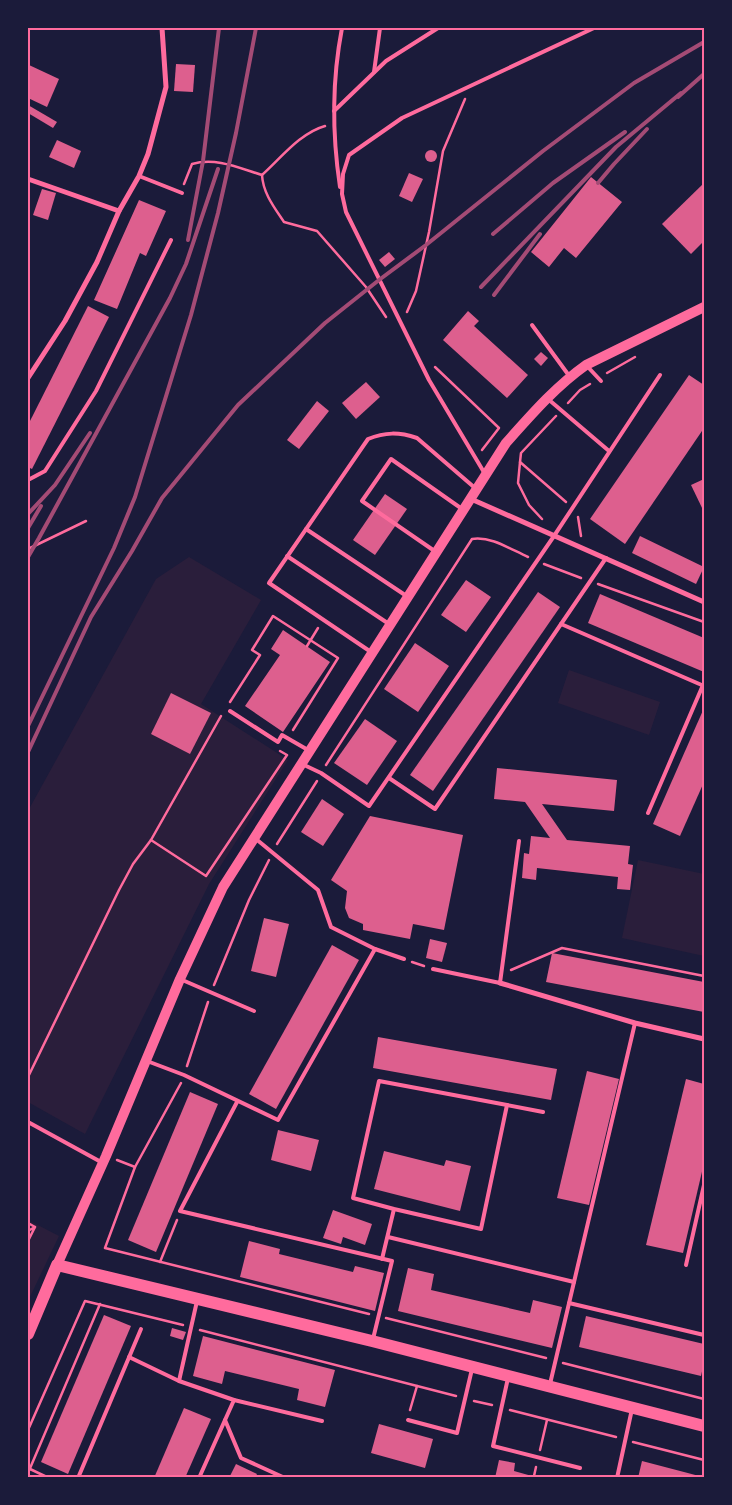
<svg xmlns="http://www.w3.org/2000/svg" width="732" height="1505" viewBox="0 0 732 1505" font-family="'Exo 2',sans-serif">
	<rect width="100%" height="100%" fill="#1b1b3a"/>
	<!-- green -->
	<g fill="#2a1e3b">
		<polygon points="189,557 261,600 201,704 288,760 209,884 85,1134 28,1102 28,811 156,579"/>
		<polygon points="569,670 660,702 649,735 558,703"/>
		<polygon points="638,860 704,874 704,956 622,938"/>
		<polygon points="28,1220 59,1236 28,1301"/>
	</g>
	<!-- building -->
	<g fill="#dd5f8e">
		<polygon points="176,64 195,65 193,92 174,91"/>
		<polygon points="29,65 59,79 47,107 28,98"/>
		<polygon points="28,105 57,122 53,128 28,113"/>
		<polygon points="57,140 81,151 74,168 49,157"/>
		<circle cx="431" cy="156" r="6"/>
		<polygon points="409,173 423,179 412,202 399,196"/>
		<polygon points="591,177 622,202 576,258 564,248 549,267 531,252"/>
		<polygon points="704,183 704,241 691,254 662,224"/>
		<polygon points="42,189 56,193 48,220 33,215"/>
		<polygon points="139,200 166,211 146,256 140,253 117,309 94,300"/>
		<polygon points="389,252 395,259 385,267 379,260"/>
		<polygon points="88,306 109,317 32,469 28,467 28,425"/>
		<polygon points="468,311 479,321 474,326 528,375 507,398 443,340"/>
		<polygon points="541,352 548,358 541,366 534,359"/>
		<polygon points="689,375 704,385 704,428 625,544 590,519"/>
		<polygon points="366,382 380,397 356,419 342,403"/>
		<polygon points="317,401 329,411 299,449 287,440"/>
		<polygon points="704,479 704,512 691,485"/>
		<polygon points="385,494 407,509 375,555 353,540"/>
		<polygon points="640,536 704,567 696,584 632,553"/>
		<polygon points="466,580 491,597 466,632 441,615"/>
		<polygon points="538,592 560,607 433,791 410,775"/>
		<polygon points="600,594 704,638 704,672 588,623"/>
		<polygon points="283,630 330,662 283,732 245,706 280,655 271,649"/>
		<polygon points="415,643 449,666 418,712 384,689"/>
		<polygon points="171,693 211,713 190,754 151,734"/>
		<polygon points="704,708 704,782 680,836 653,824"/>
		<polygon points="365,719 397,741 367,785 334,763"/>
		<polygon points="497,768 617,780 614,811 542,804 567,840 630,846 628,864 633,865 630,890 617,889 618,877 537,868 536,880 522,878 524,853 529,854 531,836 550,838 525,802 494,799"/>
		<polygon points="322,799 344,814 323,846 301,832"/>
		<polygon points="370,816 463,835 444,930 413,924 410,939 363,930 363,924 349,918 345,908 347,891 331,880"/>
		<polygon points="264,918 289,924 276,977 251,971"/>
		<polygon points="430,939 447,943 442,962 426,958"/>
		<polygon points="332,945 359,960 276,1109 249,1094"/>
		<polygon points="552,953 704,982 704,1012 546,982"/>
		<polygon points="378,1037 557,1069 551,1100 373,1068"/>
		<polygon points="587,1071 619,1079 589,1205 557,1198"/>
		<polygon points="686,1079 704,1084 704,1163 683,1253 646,1245"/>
		<polygon points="190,1092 218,1104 156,1252 128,1240"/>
		<polygon points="278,1130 319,1140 311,1171 271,1160"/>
		<polygon points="384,1151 444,1166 446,1160 471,1166 460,1211 374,1189"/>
		<polygon points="333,1210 372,1224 365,1245 343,1237 341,1244 323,1238"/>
		<polygon points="249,1241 280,1249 279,1254 353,1272 355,1266 384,1273 375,1311 240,1277"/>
		<polygon points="408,1268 434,1274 431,1290 530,1313 533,1300 562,1307 552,1348 398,1311"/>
		<polygon points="104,1315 131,1326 68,1474 41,1462"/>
		<polygon points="586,1316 704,1344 704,1362 701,1376 579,1347"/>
		<polygon points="172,1328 186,1332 183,1340 170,1336"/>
		<polygon points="203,1336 335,1370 325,1407 297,1400 299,1389 225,1371 222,1384 193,1376"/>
		<polygon points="184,1408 211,1419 185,1478 154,1478"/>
		<polygon points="379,1424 433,1439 425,1468 371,1453"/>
		<polygon points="499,1460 515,1463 514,1471 539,1478 495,1478"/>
		<polygon points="642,1461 703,1477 703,1478 638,1478"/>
		<polygon points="236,1464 257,1474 255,1478 229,1478"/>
	</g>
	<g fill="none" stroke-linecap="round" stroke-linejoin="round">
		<!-- path -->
		<g stroke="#ff6b9d" stroke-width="2.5">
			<path d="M262 175C263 193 274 207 284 222L317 231 366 287 386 317"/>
			<path d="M184 184 192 164C216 157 239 168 262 175 281 158 300 133 325 126"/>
			<polyline points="407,312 416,291 429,232 443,151 465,99"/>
			<polyline points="435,367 499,428 482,450"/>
			<polyline points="607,373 635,357"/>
			<polyline points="568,403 580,390 590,384"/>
			<polyline points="520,462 566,502"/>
			<polyline points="578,517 581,536"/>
			<polyline points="542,519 529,505 518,483 520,462 521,453 556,416"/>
			<polyline points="28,549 86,521"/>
			<polyline points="544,564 581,578"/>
			<polyline points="598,584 704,622"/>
			<polyline points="307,646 318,628"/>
			<polyline points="230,702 260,655 252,650 273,616 338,658 293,730"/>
			<path d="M326 765 472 539C491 536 510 549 528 557"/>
			<polyline points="151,840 206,876 287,755 280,751"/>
			<polyline points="277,844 317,781"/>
			<polyline points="412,962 424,966"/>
			<polyline points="511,970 562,948 704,976"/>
			<polyline points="214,985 249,900 269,860"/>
			<polyline points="187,1066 208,1002"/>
			<polyline points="28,1077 119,890 133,864 151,840 221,716"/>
			<polyline points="181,1083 135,1167 105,1248 369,1314"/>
			<polyline points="117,1160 135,1167"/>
			<polyline points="28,1223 35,1227"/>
			<polyline points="28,1231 35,1227 28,1241"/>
			<polyline points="160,1262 177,1220"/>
			<polyline points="386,1318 546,1358"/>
			<polyline points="200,1330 456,1396"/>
			<polyline points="563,1363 704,1399"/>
			<polyline points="474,1401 492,1405"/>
			<polyline points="410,1410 417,1386"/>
			<polyline points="510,1410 616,1437"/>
			<polyline points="28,1430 85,1301 183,1325"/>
			<polyline points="633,1442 704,1460"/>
			<polyline points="540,1450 547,1420"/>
			<polyline points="30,1469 49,1478"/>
			<polyline points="28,1473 100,1304"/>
			<polyline points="534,1476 536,1467"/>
		</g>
		<!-- service -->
		<g stroke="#ff6b9d" stroke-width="4">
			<polyline points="374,72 380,28"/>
			<polyline points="334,111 386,61 438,28"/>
			<polyline points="139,176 182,193"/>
			<path d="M340 187C332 134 332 80 342 28"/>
			<polyline points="532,325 570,377"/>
			<polyline points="586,365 601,381"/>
			<polyline points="548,399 609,451"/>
			<polyline points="485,474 429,380 346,212 342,194 343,174 349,155 402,118 594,28"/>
			<polyline points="28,480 45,471 96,391 171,240"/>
			<polyline points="306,529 408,597"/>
			<polyline points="436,552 362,501 391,459 462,509"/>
			<polyline points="287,556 389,624"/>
			<polyline points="561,624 704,686"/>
			<path d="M371 652 269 583 368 439C385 432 399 432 417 438L475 488"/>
			<polyline points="230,711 278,742 282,735 308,750"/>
			<polyline points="302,764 321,773 369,806 554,536 660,375"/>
			<polyline points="389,778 435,809 606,558"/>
			<polyline points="648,813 703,685"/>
			<polyline points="256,839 318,890 331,927 375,949 404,959"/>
			<polyline points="433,969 500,983 519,841"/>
			<polyline points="180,979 254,1011"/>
			<polyline points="147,1061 184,1075 278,1120 375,949"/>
			<polyline points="237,1102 180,1211 392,1261 373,1339"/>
			<polyline points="507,1105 543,1112"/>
			<polyline points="28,1122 101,1162"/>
			<polyline points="388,1237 574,1282"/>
			<polyline points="382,1259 394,1209 353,1198 379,1081 507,1105 481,1229 394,1209"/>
			<polyline points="686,1265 704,1185"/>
			<polyline points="569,1303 704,1335"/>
			<polyline points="129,1357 179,1381 234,1400 199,1478"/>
			<polyline points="508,1378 493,1446 580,1468"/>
			<polyline points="179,1381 197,1301"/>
			<polyline points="550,1384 635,1023"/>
			<polyline points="234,1400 322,1421"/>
			<polyline points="225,1420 241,1458 285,1478"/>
			<polyline points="408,1420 457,1433 472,1369"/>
			<polyline points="78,1478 141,1329"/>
			<polyline points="617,1478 632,1409"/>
		</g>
		<!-- minor -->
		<g stroke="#ff6b9d" stroke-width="5">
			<polyline points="28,179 119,211"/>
			<polyline points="28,378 65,321 97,262 119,211 139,176 148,154 166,87 162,28"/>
			<polyline points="471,499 704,602"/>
			<polyline points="500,983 635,1023 704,1039"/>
		</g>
		<!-- secondary -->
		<path stroke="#ff6b9d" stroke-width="10" d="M57 1265 106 1156 180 979 223 887 506 443C531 415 555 387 586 365L704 307"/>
		<!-- primary -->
		<polyline stroke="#ff6b9d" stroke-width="12" points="28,1334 57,1265 372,1341 704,1426"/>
		<!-- rail -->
		<g stroke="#a44b75" stroke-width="4">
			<polyline points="678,97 704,74"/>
			<polyline points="598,183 614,164 647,129"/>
			<polyline points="493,234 553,183 625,132"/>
			<polyline points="188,240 203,161 219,28"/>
			<polyline points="481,287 616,147 681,93"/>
			<polyline points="494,295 540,234"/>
			<polyline points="28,514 55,485 90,433"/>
			<polyline points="28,528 41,506"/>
			<polyline points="28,557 39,538 170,298 186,264 218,169"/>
			<polyline points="28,726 114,548 135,497 191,315 218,213 236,133 256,28"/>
			<polyline points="28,752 91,617 132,551 162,498 238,405 325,323 379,280 426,245 543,151 634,83 704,42"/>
		</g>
	</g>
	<!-- border -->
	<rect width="732" height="1505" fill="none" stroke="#1b1b3a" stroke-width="58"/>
	<rect x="29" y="29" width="674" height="1447" fill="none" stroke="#ff6b9d" stroke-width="2"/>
</svg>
